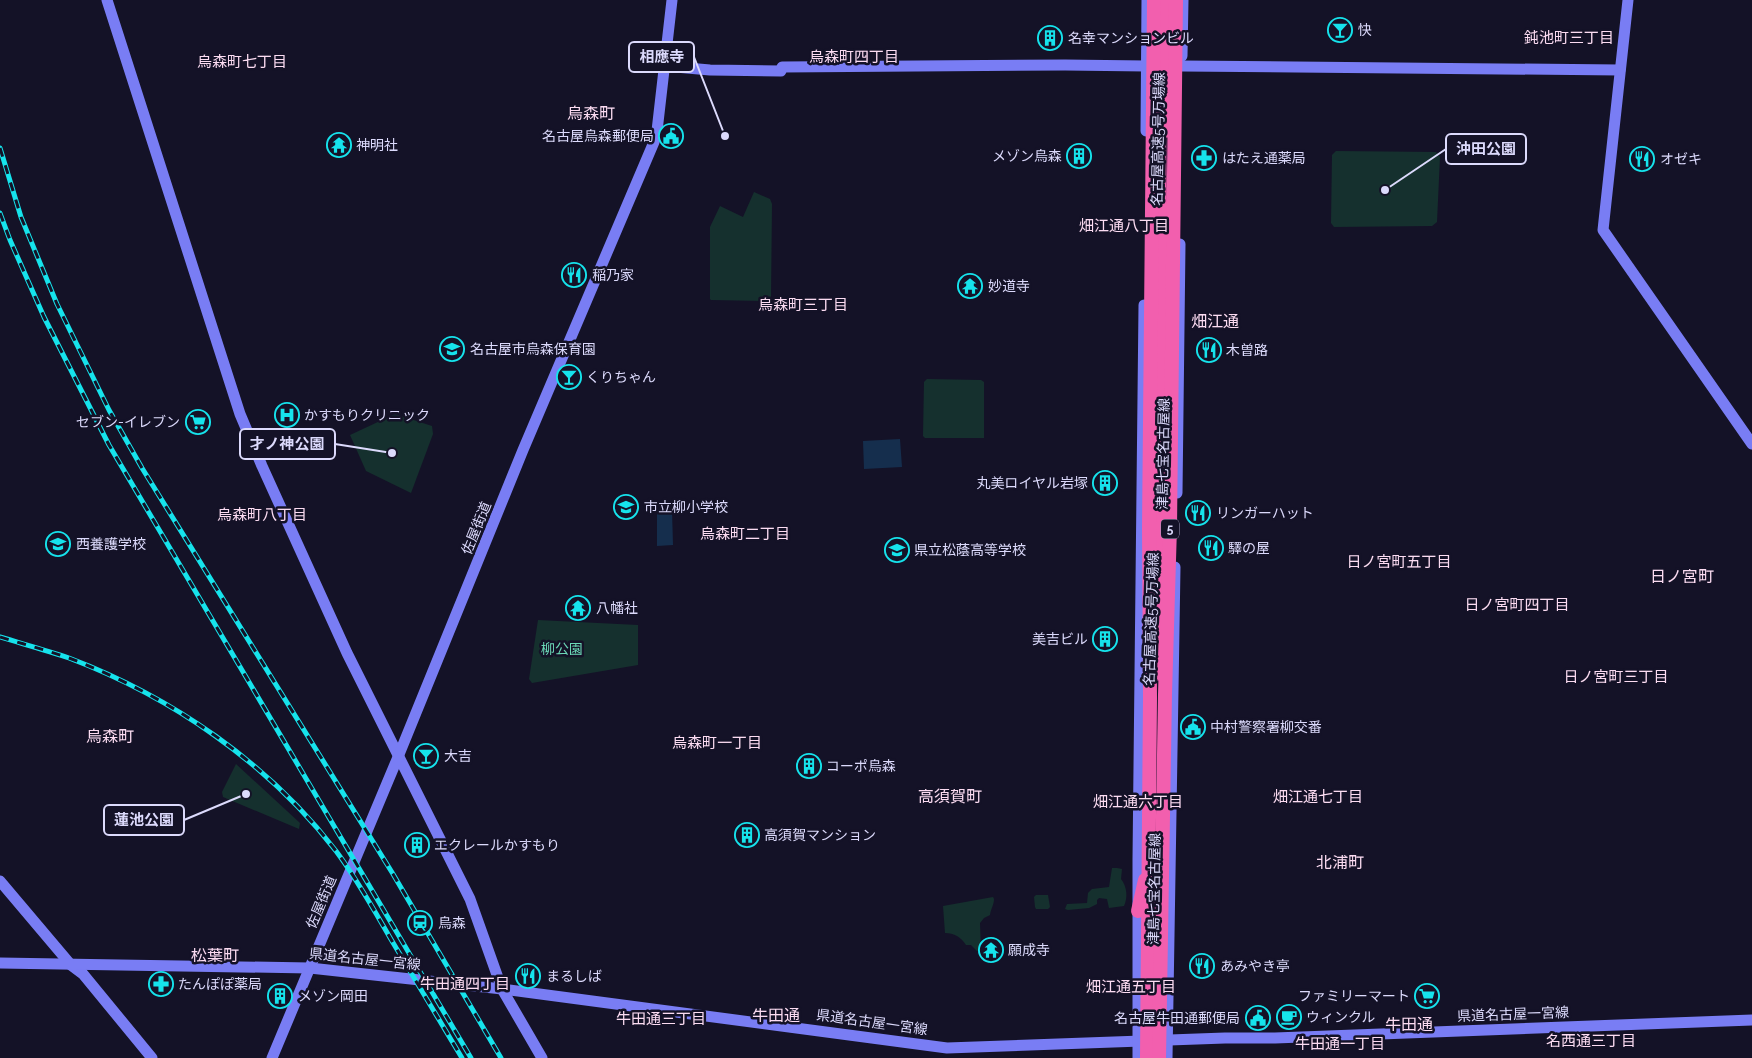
<svg xmlns="http://www.w3.org/2000/svg" width="1752" height="1058" viewBox="0 0 1752 1058" font-family="Raleway,'Noto Sans JP',sans-serif">
	<rect width="100%" height="100%" fill="#141227"/>
	<!-- green -->
	<g fill="#15302e">
		<polygon points="1336,151 1436,152 1440,157 1437,222 1432,226 1334,227 1331,223 1332,155"/>
		<polygon points="754,192 770,199 772,204 771,298 769,301 711,300 710,299 710,227 720,206 743,217"/>
		<polygon points="927,379 981,380 984,382 984,438 925,438 923,436 924,382"/>
		<polygon points="395,414 432,426 433,434 411,493 366,471 350,435"/>
		<polygon points="538,620 638,625 638,665 532,683 529,679"/>
		<polygon points="236,764 300,823 299,829 223,797 222,792"/>
		<path d="M1112 868H1117L1122 869 1121 879C1127 887 1128 897 1124 906L1109 908 1107 899 1099 898 1097 900V904L1089 908 1068 910 1065 909 1067 904 1087 903 1088 893 1092 889 1109 887Z"/>
		<polygon points="1036,895 1048,895 1050,907 1048,909 1036,909 1035,907 1034,897"/>
		<path d="M993 897 994 899C994 905 991 908 990 915L984 918 980 923 981 949 977 951 971 945H966C961 937 954 933 945 933L943 906Z"/>
	</g>
	<!-- water -->
	<g fill="#152e4d">
		<polygon points="900,439 902,467 864,469 863,441"/>
		<polygon points="657,510 672,510 673,545 657,546"/>
	</g>
	<g fill="none" stroke-linecap="round" stroke-linejoin="round">
		<!-- secondary -->
		<g stroke="#797df4" stroke-width="11">
			<polyline points="107,0 240,414 262,466 347,653 470,899 502,989 542,1058"/>
			<polyline points="1628,0 1603,230 1752,444"/>
			<polyline points="1182,56 1183,0"/>
			<polyline points="664,66 710,70 781,71"/>
			<polyline points="1182,66 1620,70"/>
			<polyline points="782,67 1065,65 1146,66"/>
			<polyline points="1146,131 1147,0"/>
			<polyline points="1177,493 1180,244"/>
			<polyline points="0,881 71,965 83,974 152,1058"/>
			<polyline points="0,963 310,968 502,989 947,1048 1225,1038 1275,1038 1752,1020"/>
			<polyline points="272,1058 398,757 523,450 654,142 657,131 672,0"/>
			<polyline points="1138,1058 1138,859 1144,305"/>
			<polyline points="1167,1058 1175,567"/>
		</g>
		<!-- highway -->
		<g stroke="#f25fae" stroke-width="14">
			<polyline points="1165,0 1165,131"/>
			<polyline points="1156,674 1162,370 1159,121"/>
			<polyline points="1138,911 1145,880"/>
		</g>
		<defs>
			<g id="rail">
				<polyline points="0,148 21,217 57,304 109,410 142,468 393,874 501,1058"/>
				<polyline points="0,213 10,240 44,317 109,445 471,1058"/>
				<path d="M0 637C23 644 46 650 69 658 172 697 268 763 336 851 357 879 374 910 392 941 415 980 439 1019 462 1058"/>
			</g>
		</defs>
		<!-- rail casing -->
		<use href="#rail" stroke="#16e3ec" stroke-width="5"/>
		<!-- rail -->
		<use href="#rail" stroke="#141227" stroke-width="3" stroke-dasharray="9" stroke-linecap="butt"/>
		<!-- highway-bridge -->
		<g stroke="#f25fae" stroke-width="14">
			<polyline points="1147,1058 1150,698 1149,528 1154,0"/>
			<polyline points="1159,1058 1165,694 1170,527 1176,0"/>
		</g>
	</g>
	<!-- icons -->
	<defs>
		<symbol id="bar-ring" viewBox="-11 -11 22 22"><circle r="9.5" fill="#141227" stroke="#16e3ec" stroke-width="1.5"/><path d="M-6-5H6L.8 .8V4.5H3.5V6h-7V4.5H-.8V.8Z" fill="#16e3ec"/></symbol>
		<symbol id="building-ring" viewBox="-11 -11 22 22"><circle r="9.5" fill="#141227" stroke="#16e3ec" stroke-width="1.5"/><path d="M-4-6H4V6H1V3H-1V6H-4ZM-2.5-4.3h1.7v1.8h-1.7ZM.8-4.3h1.7v1.8H.8ZM-2.5-1h1.7V.8h-1.7ZM.8-1h1.7V.8H.8Z" fill="#16e3ec"/></symbol>
		<symbol id="civic-ring" viewBox="-11 -11 22 22"><circle r="9.5" fill="#141227" stroke="#16e3ec" stroke-width="1.5"/><path d="M-.6-6.5H3V-4.5H.6V-3L4-1V1h2V6H-6V1h2V-1L-.6-3ZM-1.2 2.5V6h2.4V2.5Z" fill="#16e3ec"/></symbol>
		<symbol id="temple-ring" viewBox="-11 -11 22 22"><circle r="9.5" fill="#141227" stroke="#16e3ec" stroke-width="1.5"/><path d="M0-6L5-2H3V0L6.5 2.5H4V6H1.5V3h-3V6H-4V2.5H-6.5L-3 0V-2H-5Z" fill="#16e3ec"/></symbol>
		<symbol id="pharmacy-ring" viewBox="-11 -11 22 22"><circle r="9.5" fill="#141227" stroke="#16e3ec" stroke-width="1.5"/><path d="M-2-6h4v4h4v4h-4v4h-4v-4h-4v-4h4Z" fill="#16e3ec"/></symbol>
		<symbol id="restaurant-ring" viewBox="-11 -11 22 22"><circle r="9.5" fill="#141227" stroke="#16e3ec" stroke-width="1.5"/><path d="M-5-6h1v4h1v-4h1v4h1v-4h1v5L-1.5 .5V6h-2V.5L-5-1ZM5-6V6H3V1.5H1.5Q1.5-4 5-6Z" fill="#16e3ec"/></symbol>
		<symbol id="school-ring" viewBox="-11 -11 22 22"><circle r="9.5" fill="#141227" stroke="#16e3ec" stroke-width="1.5"/><path d="M0-5L7-2L0 1L-7-2ZM-4 1L0 2.5L4 1V4Q0 6-4 4Z" fill="#16e3ec"/></symbol>
		<symbol id="hospital-ring" viewBox="-11 -11 22 22"><circle r="9.5" fill="#141227" stroke="#16e3ec" stroke-width="1.5"/><path d="M-5-5h3v3.5h4V-5h3V5h-3V1.5h-4V5h-3Z" fill="#16e3ec"/></symbol>
		<symbol id="supermarket-ring" viewBox="-11 -11 22 22"><circle r="9.5" fill="#141227" stroke="#16e3ec" stroke-width="1.5"/><path d="M-6-5.5h2.5l.6 2H6L4.5 2H-2.5L-4.4-4H-6ZM-1.5 3.2a1.3 1.3 0 1 0 .1 0ZM3 3.2a1.3 1.3 0 1 0 .1 0Z" fill="#16e3ec"/></symbol>
		<symbol id="station-ring" viewBox="-11 -11 22 22"><circle r="9.5" fill="#141227" stroke="#16e3ec" stroke-width="1.5"/><path d="M-3-6H3Q5-6 5-4V2Q5 4 3 4L4.5 6H3L1.5 4h-3L-3 6H-4.5L-3 4Q-5 4-5 2V-4Q-5-6-3-6ZM-3.5-4v3h7v-3ZM-3.5 1v1.5H-2V1ZM2 1v1.5H3.5V1Z" fill="#16e3ec"/></symbol>
		<symbol id="cafe-ring" viewBox="-11 -11 22 22"><circle r="9.5" fill="#141227" stroke="#16e3ec" stroke-width="1.5"/><path d="M-5.5-4.5H6V0H3Q3 3.5 0 3.5H-2.5Q-5.5 3.5-5.5 0ZM3-3.2v2h1.7v-2ZM-6 4.5H4V6H-6Z" fill="#16e3ec"/></symbol>
	</defs>
	<g fill-rule="evenodd">
		<use href="#bar-ring" x="1326" y="16" width="28" height="28"/>
		<use href="#building-ring" x="1036" y="24" width="28" height="28"/>
		<use href="#civic-ring" x="657" y="122" width="28" height="28"/>
		<use href="#temple-ring" x="325" y="131" width="28" height="28"/>
		<use href="#building-ring" x="1065" y="142" width="28" height="28"/>
		<use href="#pharmacy-ring" x="1190" y="144" width="28" height="28"/>
		<use href="#restaurant-ring" x="1628" y="145" width="28" height="28"/>
		<use href="#restaurant-ring" x="560" y="261" width="28" height="28"/>
		<use href="#temple-ring" x="956" y="272" width="28" height="28"/>
		<use href="#school-ring" x="438" y="335" width="28" height="28"/>
		<use href="#restaurant-ring" x="1195" y="336" width="28" height="28"/>
		<use href="#bar-ring" x="555" y="363" width="28" height="28"/>
		<use href="#hospital-ring" x="273" y="401" width="28" height="28"/>
		<use href="#supermarket-ring" x="184" y="408" width="28" height="28"/>
		<use href="#building-ring" x="1091" y="469" width="28" height="28"/>
		<use href="#school-ring" x="612" y="493" width="28" height="28"/>
		<use href="#restaurant-ring" x="1184" y="499" width="28" height="28"/>
		<use href="#school-ring" x="44" y="530" width="28" height="28"/>
		<use href="#restaurant-ring" x="1197" y="534" width="28" height="28"/>
		<use href="#school-ring" x="883" y="536" width="28" height="28"/>
		<use href="#temple-ring" x="564" y="594" width="28" height="28"/>
		<use href="#building-ring" x="1091" y="625" width="28" height="28"/>
		<use href="#civic-ring" x="1179" y="713" width="28" height="28"/>
		<use href="#bar-ring" x="412" y="742" width="28" height="28"/>
		<use href="#building-ring" x="795" y="752" width="28" height="28"/>
		<use href="#building-ring" x="733" y="821" width="28" height="28"/>
		<use href="#building-ring" x="403" y="831" width="28" height="28"/>
		<use href="#station-ring" x="406" y="909" width="28" height="28"/>
		<use href="#temple-ring" x="977" y="936" width="28" height="28"/>
		<use href="#restaurant-ring" x="1188" y="952" width="28" height="28"/>
		<use href="#restaurant-ring" x="514" y="962" width="28" height="28"/>
		<use href="#pharmacy-ring" x="147" y="970" width="28" height="28"/>
		<use href="#building-ring" x="266" y="982" width="28" height="28"/>
		<use href="#supermarket-ring" x="1413" y="982" width="28" height="28"/>
		<use href="#cafe-ring" x="1275" y="1003" width="28" height="28"/>
		<use href="#civic-ring" x="1244" y="1004" width="28" height="28"/>
	</g>
	<g text-anchor="middle" stroke-width="5" stroke-linejoin="round" paint-order="stroke">
		<!-- shield labels -->
		<rect fill="#141227" stroke="#a09ebc" stroke-width="1" x="1161" y="519.5" width="18" height="19" rx="4"/>
		<g font-size="12" font-weight="bold" fill="#dcdafc">
			<text x="1170" y="533">5</text>
		</g>
		<!-- poi labels -->
		<g font-size="14" fill="#dcdafc" stroke="#141227" text-anchor="start">
			<text x="1358" y="35">快</text>
			<text x="1068" y="43">名幸マンションビル</text>
			<text x="654" y="141" text-anchor="end">名古屋烏森郵便局</text>
			<text x="356" y="150">神明社</text>
			<text x="1062" y="161" text-anchor="end">メゾン烏森</text>
			<text x="1222" y="163">はたえ通薬局</text>
			<text x="1660" y="164">オゼキ</text>
			<text x="592" y="280">稲乃家</text>
			<text x="988" y="291">妙道寺</text>
			<text x="470" y="354">名古屋市烏森保育園</text>
			<text x="1226" y="355">木曽路</text>
			<text x="586" y="382">くりちゃん</text>
			<text x="304" y="420">かすもりクリニック</text>
			<text x="180" y="427" text-anchor="end">セブン-イレブン</text>
			<text x="1088" y="488" text-anchor="end">丸美ロイヤル岩塚</text>
			<text x="644" y="512">市立柳小学校</text>
			<text x="1216" y="518">リンガーハット</text>
			<text x="76" y="549">西養護学校</text>
			<text x="1228" y="553">驛の屋</text>
			<text x="914" y="555">県立松蔭高等学校</text>
			<text x="596" y="613">八幡社</text>
			<text x="1088" y="644" text-anchor="end">美吉ビル</text>
			<text x="1210" y="732">中村警察署柳交番</text>
			<text x="444" y="761">大吉</text>
			<text x="826" y="771">コーポ烏森</text>
			<text x="764" y="840">高須賀マンション</text>
			<text x="434" y="850">エクレールかすもり</text>
			<text x="438" y="928">烏森</text>
			<text x="1008" y="955">願成寺</text>
			<text x="1220" y="971">あみやき亭</text>
			<text x="546" y="981">まるしば</text>
			<text x="178" y="989">たんぽぽ薬局</text>
			<text x="298" y="1001">メゾン岡田</text>
			<text x="1410" y="1001" text-anchor="end">ファミリーマート</text>
			<text x="1306" y="1022">ウィンクル</text>
			<text x="1240" y="1023" text-anchor="end">名古屋牛田通郵便局</text>
		</g>
		<!-- street labels -->
		<g font-size="14" fill="#dcdafc" stroke="#141227">
			<text transform="translate(1158 139) rotate(-89)" y="5">名古屋高速5号万場線</text>
			<text transform="translate(1163 454) rotate(-89)" y="5">津島七宝名古屋線</text>
			<text transform="translate(476 528) rotate(-68)" y="5">佐屋街道</text>
			<text transform="translate(1151 619) rotate(-88)" y="5">名古屋高速5号万場線</text>
			<text transform="translate(1154 889) rotate(-89)" y="5">津島七宝名古屋線</text>
			<text transform="translate(321 902) rotate(-67)" y="5">佐屋街道</text>
			<text transform="translate(365 959) rotate(6)" y="5">県道名古屋一宮線</text>
			<text transform="translate(1513 1014) rotate(-2)" y="5">県道名古屋一宮線</text>
			<text transform="translate(872 1022) rotate(8)" y="5">県道名古屋一宮線</text>
		</g>
		<!-- park labels -->
		<g font-size="14" fill="#6bd7b6" stroke="#141227">
			<text x="562" y="654">柳公園</text>
		</g>
		<!-- neighbourhood labels -->
		<g font-size="15" fill="#fcdcf2" stroke="#141227">
			<text x="1569" y="43">鈍池町三丁目</text>
			<text x="854" y="62">烏森町四丁目</text>
			<text x="242" y="67">烏森町七丁目</text>
			<text x="1124" y="231">畑江通八丁目</text>
			<text x="803" y="310">烏森町三丁目</text>
			<text x="262" y="520">烏森町八丁目</text>
			<text x="745" y="539">烏森町二丁目</text>
			<text x="1399" y="567">日ノ宮町五丁目</text>
			<text x="1517" y="610">日ノ宮町四丁目</text>
			<text x="1616" y="682">日ノ宮町三丁目</text>
			<text x="717" y="748">烏森町一丁目</text>
			<text x="1318" y="802">畑江通七丁目</text>
			<text x="1138" y="807">畑江通六丁目</text>
			<text x="465" y="989">牛田通四丁目</text>
			<text x="1131" y="992">畑江通五丁目</text>
			<text x="661" y="1024">牛田通三丁目</text>
			<text x="1591" y="1046">名西通三丁目</text>
			<text x="1340" y="1049">牛田通一丁目</text>
		</g>
		<!-- quarter labels -->
		<g font-size="16" fill="#fcdcf2" stroke="#141227">
			<text x="591" y="119">烏森町</text>
			<text x="1215" y="327">畑江通</text>
			<text x="1682" y="582">日ノ宮町</text>
			<text x="110" y="742">烏森町</text>
			<text x="950" y="802">高須賀町</text>
			<text x="1340" y="868">北浦町</text>
			<text x="215" y="961">松葉町</text>
			<text x="776" y="1021">牛田通</text>
			<text x="1409" y="1030">牛田通</text>
		</g>
	</g>
	<!-- callouts -->
	<path fill="none" stroke="#dcdafc" stroke-width="2" d="M725 136L694 57M1385 190L1446 149M392 453L335 444M246 794L184 820"/>
	<g fill="#dcdafc" stroke="#141227" stroke-width="2">
		<circle cx="725" cy="136" r="5"/>
		<circle cx="1385" cy="190" r="5"/>
		<circle cx="392" cy="453" r="5"/>
		<circle cx="246" cy="794" r="5"/>
	</g>
	<g fill="#141227" stroke="#dcdafc" stroke-width="2">
		<rect x="629" y="42" width="65" height="30" rx="5"/>
		<rect x="1446" y="134" width="80" height="30" rx="5"/>
		<rect x="240" y="429" width="95" height="30" rx="5"/>
		<rect x="104" y="805" width="80" height="30" rx="5"/>
	</g>
	<g font-size="15" text-anchor="middle" font-weight="bold" fill="#dcdafc">
		<text x="662" y="62">相應寺</text>
		<text x="1486" y="154">沖田公園</text>
		<text x="287" y="449">才ノ神公園</text>
		<text x="144" y="825">蓮池公園</text>
	</g>
</svg>
